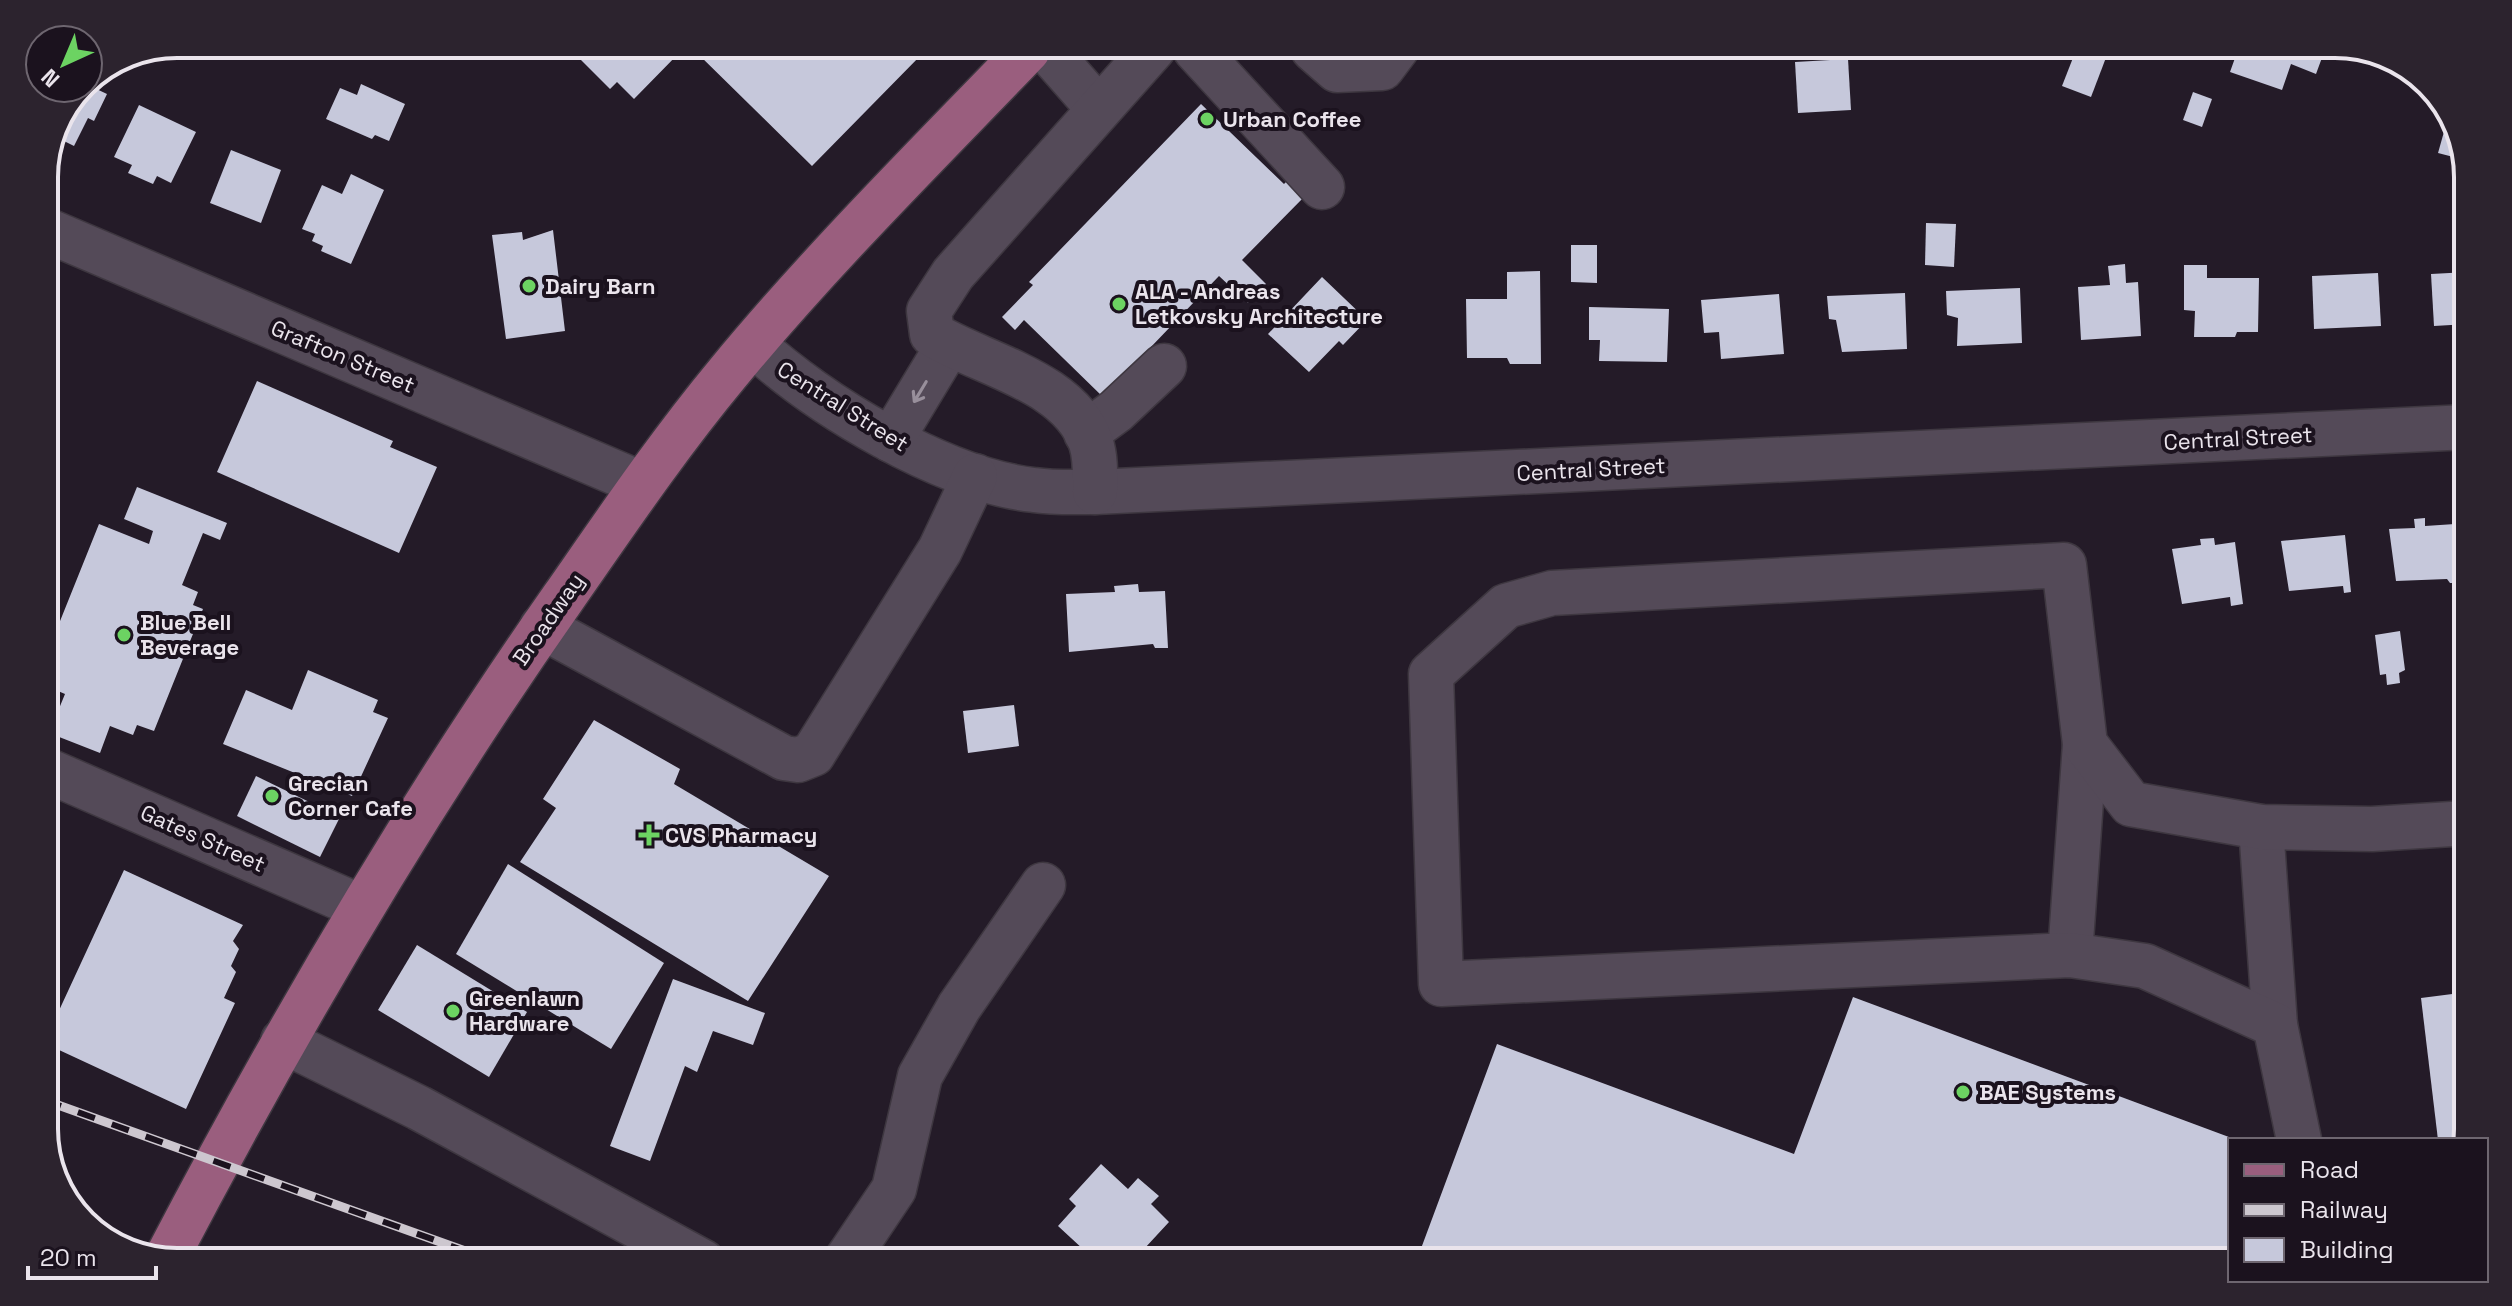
<svg xmlns="http://www.w3.org/2000/svg" width="2512" height="1306" viewBox="0 0 2512 1306" font-family="'Space Grotesk',sans-serif">
	<rect width="100%" height="100%" fill="#241b28"/>
	<!-- building -->
	<g fill="#c6c8db">
		<polygon points="2240,44 2327,44 2316,74 2291,64 2282,90 2230,72"/>
		<polygon points="2078,45 2107,55 2091,97 2062,86"/>
		<polygon points="2123,45 2150,45 2147,54"/>
		<polygon points="940,50 930,60 923,53 812,166 695,51"/>
		<polygon points="681,51 634,99 617,82 610,89 573,52"/>
		<polygon points="2369,52 2394,58 2421,82 2365,63"/>
		<polygon points="1848,59 1851,110 1798,113 1795,62"/>
		<polygon points="361,84 405,104 389,141 375,135 372,139 326,119 340,88 357,95"/>
		<polygon points="88,85 107,94 94,121 88,118 74,146 58,138 81,88 88,88"/>
		<polygon points="2193,92 2212,99 2202,127 2183,120"/>
		<polygon points="1201,104 1284,184 1288,180 1305,196 1242,260 1266,284 1248,303 1219,276 1103,397 1024,320 1015,330 1002,317 1033,285 1029,282"/>
		<polygon points="139,105 196,132 171,183 157,176 153,184 128,173 132,165 114,157"/>
		<polygon points="2449,114 2465,160 2438,153"/>
		<polygon points="231,150 281,170 261,223 210,203"/>
		<polygon points="351,174 384,190 351,264 321,251 323,246 312,241 315,234 302,229 322,185 342,194"/>
		<polygon points="1926,223 1956,224 1954,267 1925,265"/>
		<polygon points="553,230 565,331 506,339 492,235 522,232 523,240"/>
		<polygon points="1571,245 1597,245 1597,283 1571,282"/>
		<polygon points="2125,264 2126,283 2138,282 2141,336 2081,340 2078,287 2110,285 2108,266"/>
		<polygon points="2184,265 2207,265 2207,278 2259,278 2258,332 2237,332 2235,337 2194,337 2195,311 2184,310"/>
		<polygon points="1540,271 1541,364 1510,364 1507,358 1467,358 1466,299 1507,299 1507,272"/>
		<polygon points="2468,272 2468,324 2434,326 2431,274"/>
		<polygon points="2378,273 2381,326 2314,329 2312,276"/>
		<polygon points="1322,277 1367,320 1343,345 1339,341 1309,372 1268,334"/>
		<polygon points="2020,288 2022,343 1957,346 1958,318 1947,315 1946,291"/>
		<polygon points="1905,293 1907,349 1842,352 1836,320 1829,319 1827,296"/>
		<polygon points="1779,294 1784,354 1721,359 1719,332 1704,333 1701,300"/>
		<polygon points="1589,307 1669,309 1667,362 1599,361 1600,340 1589,340"/>
		<polygon points="257,381 393,441 390,447 437,467 399,553 217,472"/>
		<polygon points="137,487 227,523 220,540 203,533 182,585 198,592 193,605 203,609 154,731 137,725 133,735 110,726 100,753 49,733 65,694 44,685 44,661 99,524 149,544 153,531 124,519"/>
		<polygon points="2425,518 2425,526 2455,524 2457,583 2450,583 2447,579 2396,581 2389,529 2415,528 2414,519"/>
		<polygon points="2345,535 2351,592 2344,593 2343,586 2289,591 2281,541"/>
		<polygon points="2214,538 2215,545 2235,542 2243,604 2231,606 2230,597 2182,604 2172,549 2201,545 2200,539"/>
		<polygon points="1138,584 1139,592 1165,591 1168,648 1155,648 1153,644 1069,652 1066,594 1115,592 1114,586"/>
		<polygon points="2400,631 2405,670 2399,673 2400,683 2387,685 2386,674 2380,675 2375,635"/>
		<polygon points="308,670 378,700 373,712 388,718 352,796 223,744 246,690 292,710"/>
		<polygon points="1014,705 1019,746 968,753 963,711"/>
		<polygon points="594,720 680,769 674,784 829,876 748,1001 520,862 556,808 543,799"/>
		<polygon points="256,776 340,817 320,857 237,816"/>
		<polygon points="508,864 664,963 611,1049 456,954"/>
		<polygon points="124,870 243,925 233,941 239,949 231,966 236,972 224,998 235,1003 186,1109 44,1043"/>
		<polygon points="417,945 527,1012 489,1077 378,1010"/>
		<polygon points="673,979 765,1013 753,1045 713,1031 697,1072 685,1066 650,1161 610,1146"/>
		<polygon points="2468,992 2468,1129 2465,1140 2438,1140 2421,998"/>
		<polygon points="1853,997 2237,1140 2230,1140 2230,1262 1416,1262 1497,1044 1794,1154"/>
		<polygon points="1101,1164 1128,1189 1138,1178 1159,1196 1151,1204 1169,1222 1132,1262 1097,1262 1058,1226 1076,1206 1069,1199"/>
	</g>
	<g fill="none" stroke-linecap="round" stroke-linejoin="round">
		<defs>
			<g id="minor">
				<polyline points="1195,49 1322,187"/>
				<polyline points="1313,49 1337,70 1382,68 1397,48"/>
				<polyline points="1047,50 1098,108"/>
				<polyline points="44,229 642,484"/>
				<path d="M753 344C819 405 943 480 1034 490 1054 493 1075 492 1095 492L2468 427"/>
				<polyline points="1086,433 1116,411 1164,366"/>
				<polyline points="891,440 949,344"/>
				<path d="M1095 492C1095 476 1096 458 1091 443 1071 381 980 364 932 334L929 311 953 274 1153 49"/>
				<polyline points="542,627 784,758 798,760 813,754 940,550 975,476"/>
				<polyline points="44,769 361,907"/>
				<polyline points="2261,827 2275,1025"/>
				<polyline points="2070,955 2085,744"/>
				<polyline points="283,1041 419,1108 703,1262"/>
				<polyline points="2299,1140 2275,1025 2145,966 2070,955 1441,984 1431,674 1506,606 1552,593 2064,565 2085,744 2131,804 2261,827 2372,829 2468,823"/>
				<polyline points="845,1262 894,1189 920,1076 959,1007 1043,885"/>
			</g>
			<path id="major" d="M166 1259C285 1031 415 809 563 598 616 522 668 445 727 374 821 260 926 156 1028 50"/>
		</defs>
		<!-- minor casing -->
		<use href="#minor" stroke="#3e3740" stroke-width="47"/>
		<!-- major casing -->
		<use href="#major" stroke="#3e3740" stroke-width="47"/>
		<!-- minor -->
		<use href="#minor" stroke="#544a58" stroke-width="44"/>
		<!-- major -->
		<use href="#major" stroke="#9a5e7e" stroke-width="44"/>
		<defs>
			<polyline id="rail" points="44,1100 496,1262"/>
		</defs>
		<!-- rail casing -->
		<use href="#rail" stroke="#cdc7cf" stroke-width="9"/>
		<!-- rail -->
		<use href="#rail" stroke="#1b121e" stroke-width="6" stroke-dasharray="18" stroke-linecap="butt"/>
	</g>
	<!-- one-way arrows -->
	<defs><path id="oneway-shaft" d="M-6 0H5M1.5-3L5.5 0L1.5 3" fill="none" stroke-width="1.6" stroke-linecap="round" stroke-linejoin="round" transform="scale(2)"/></defs>
	<use stroke="#988f9b" href="#oneway-shaft" transform="translate(920 392) rotate(121)"/>
	<!-- markers -->
	<g fill="#6cd362" stroke="#1b121e" stroke-width="3">
		<circle cx="1207" cy="119" r="8"/>
		<circle cx="529" cy="286" r="8"/>
		<circle cx="1119" cy="304" r="8"/>
		<circle cx="124" cy="635" r="8"/>
		<circle cx="272" cy="796" r="8"/>
		<path d="M645 823h8v8h8v8h-8v8h-8v-8h-8v-8h8z"/>
		<circle cx="453" cy="1011" r="8"/>
		<circle cx="1963" cy="1092" r="8"/>
	</g>
	<g text-anchor="middle" stroke-width="8" stroke-linejoin="round" paint-order="stroke">
		<!-- poi labels -->
		<g font-size="22" font-weight="bold" fill="#eae4ec" stroke="#1b121e" text-anchor="start">
			<text x="1223" y="127">Urban Coffee</text>
			<text x="545" y="294">Dairy Barn</text>
			<text x="1135" y="299">ALA - Andreas<tspan x="1135" dy="25">Letkovsky Architecture</tspan></text>
			<text x="140" y="630">Blue Bell<tspan x="140" dy="25">Beverage</tspan></text>
			<text x="288" y="791">Grecian<tspan x="288" dy="25">Corner Cafe</tspan></text>
			<text x="665" y="843">CVS Pharmacy</text>
			<text x="469" y="1006">Greenlawn<tspan x="469" dy="25">Hardware</tspan></text>
			<text x="1979" y="1100">BAE Systems</text>
		</g>
		<!-- street labels -->
		<g font-size="22" fill="#eae4ec" stroke="#1b121e">
			<text transform="translate(343 356) rotate(23)" y="8">Grafton Street</text>
			<text transform="translate(843 406) rotate(32)" y="8">Central Street</text>
			<text transform="translate(2238 438) rotate(-3)" y="8">Central Street</text>
			<text transform="translate(1591 469) rotate(-3)" y="8">Central Street</text>
			<text transform="translate(548 619) rotate(-55)" y="8">Broadway</text>
			<text transform="translate(203 838) rotate(24)" y="8">Gates Street</text>
		</g>
	</g>
	<!-- crop -->
	<path d="M0 0H2512V1306H0ZM177 58H2335A119 119 0 0 1 2454 177V1129A119 119 0 0 1 2335 1248H177A119 119 0 0 1 58 1129V177A119 119 0 0 1 177 58Z" fill="#2c232e" fill-rule="evenodd"/>
	<path fill="none" stroke="#eae4ec" stroke-width="4" d="M177 58H2335A119 119 0 0 1 2454 177V1129A119 119 0 0 1 2335 1248H177A119 119 0 0 1 58 1129V177A119 119 0 0 1 177 58Z"/>
	<!-- legend -->
	<rect x="2228" y="1138" width="260" height="144" fill="#1b121e" stroke="#6e6670" stroke-width="2"/>
	<rect x="2244" y="1164" width="40" height="12" fill="#9a5e7e" stroke="#6e6670" stroke-width="2"/>
	<text x="2300" y="1178" font-size="24" fill="#eae4ec">Road</text>
	<rect x="2244" y="1204" width="40" height="12" fill="#cdc7cf" stroke="#6e6670" stroke-width="2"/>
	<text x="2300" y="1218" font-size="24" fill="#eae4ec">Railway</text>
	<rect x="2244" y="1238" width="40" height="24" fill="#c6c8db" stroke="#6e6670" stroke-width="2"/>
	<text x="2300" y="1258" font-size="24" fill="#eae4ec">Building</text>
	<!-- north arrow -->
	<g transform="translate(64 64) rotate(224)"><circle r="38" fill="#1b121e" stroke="#6e6670" stroke-width="2"/>
	<path d="M0-6L14 30L0 20L-14 30Z" fill="#6cd362"/>
	<text y="-12" font-size="22" font-weight="bold" text-anchor="middle" fill="#eae4ec">N</text>
	</g>
	<!-- scale -->
	<path d="M28 1266v12h128v-12" fill="none" stroke="#eae4ec" stroke-width="4"/>
	<text x="40" y="1266" font-size="24" fill="#eae4ec" stroke="#1b121e" stroke-width="6" paint-order="stroke">20 m</text>
</svg>
